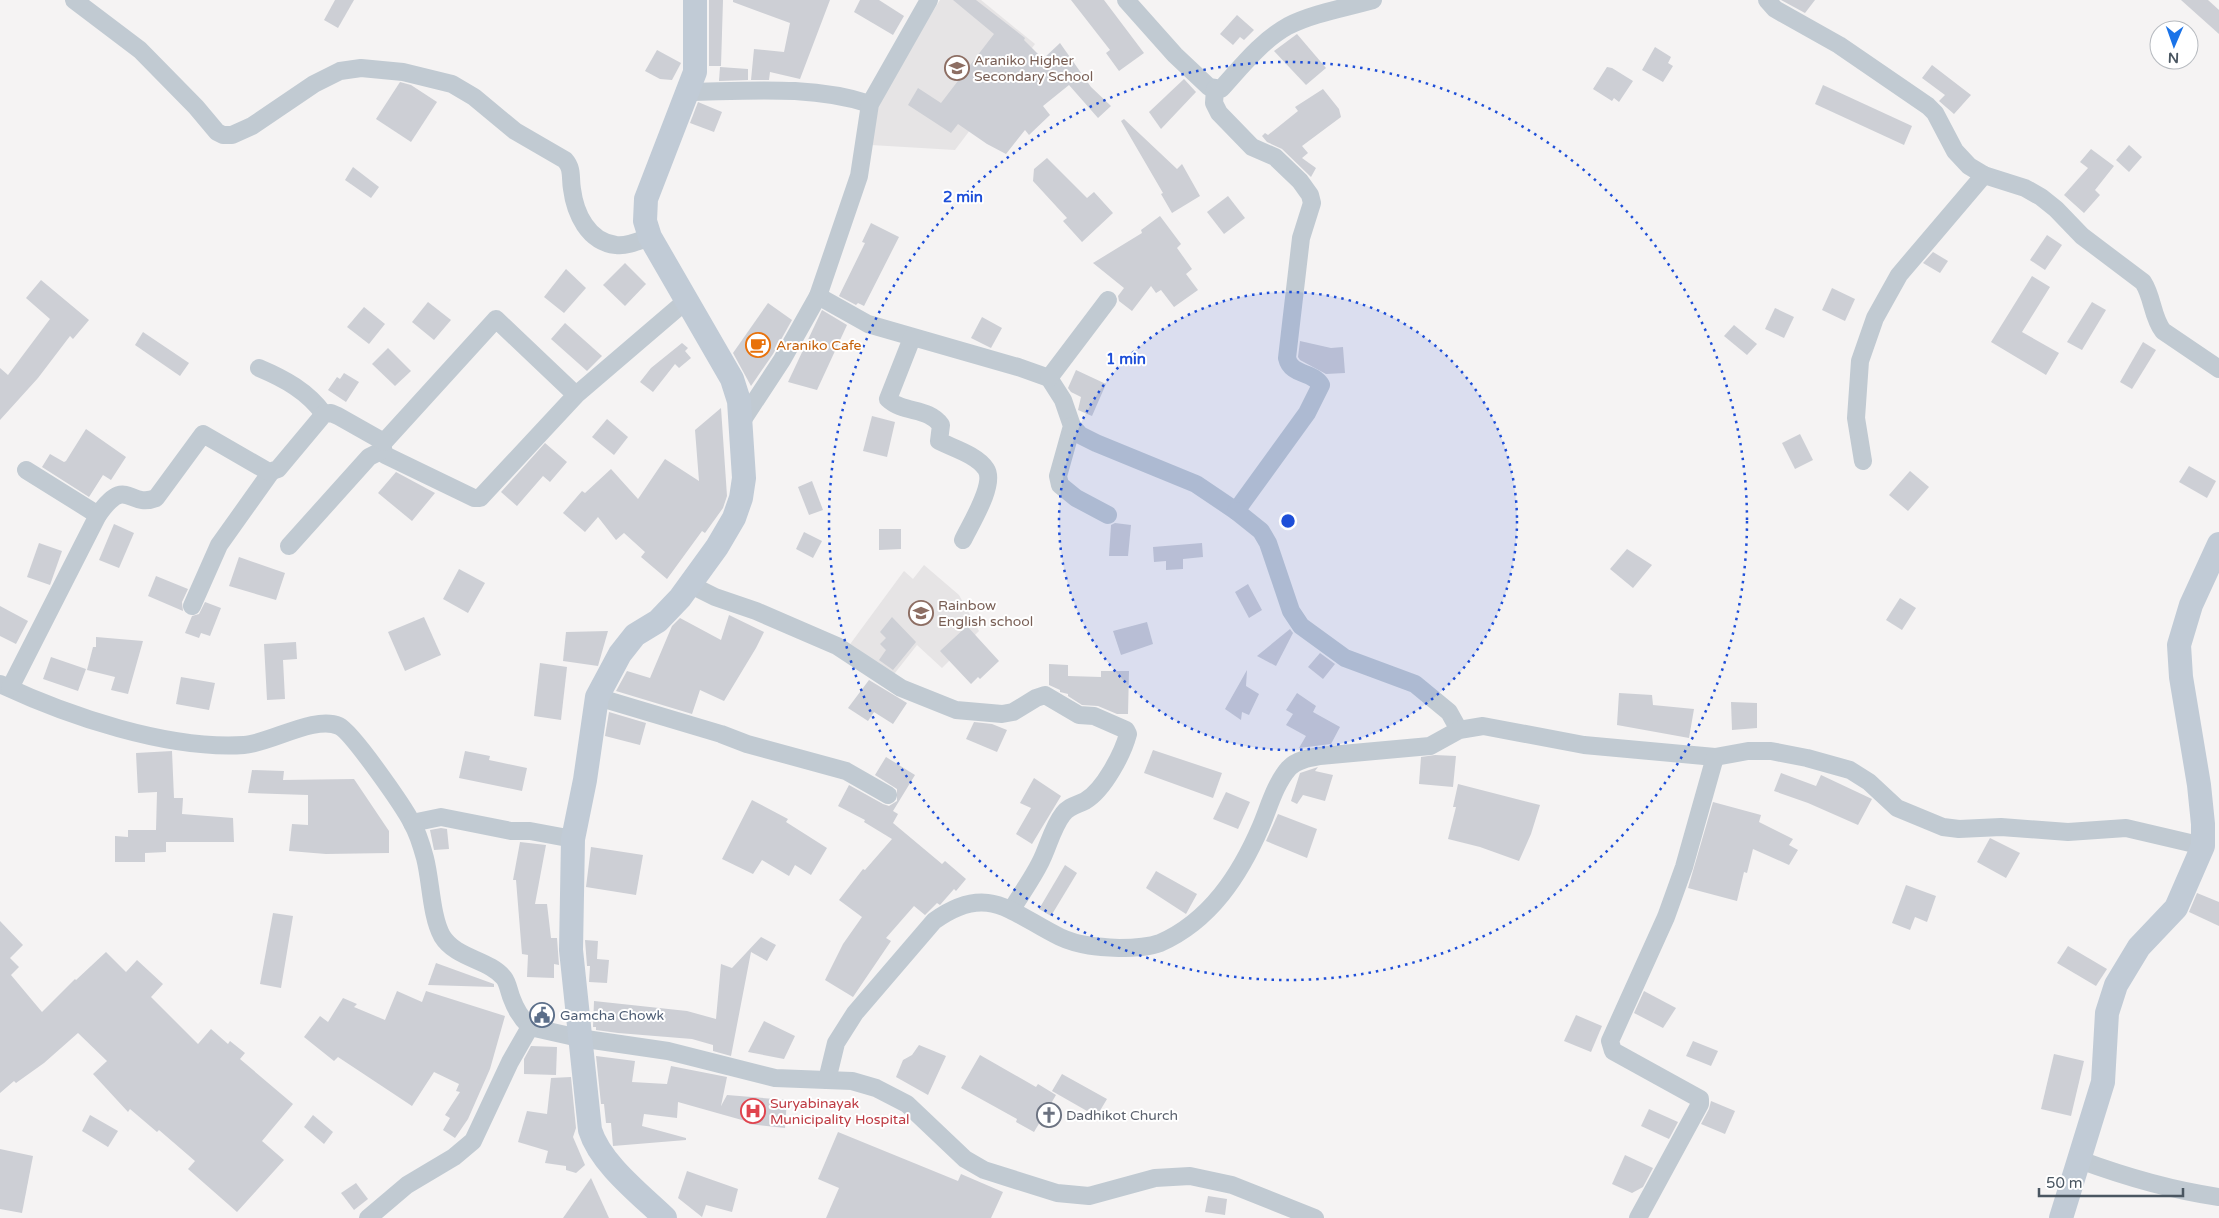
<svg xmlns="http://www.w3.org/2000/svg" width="2219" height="1218" viewBox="0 0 2219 1218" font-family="'Varela Round',sans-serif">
	<rect width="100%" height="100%" fill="#f5f3f3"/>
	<!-- education -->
	<g fill="#e6e4e5">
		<polygon points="940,0 981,0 1035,44 955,150 871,145 881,93"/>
		<polygon points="924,565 959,595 979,631 942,668 917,645 891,678 848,647 904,571 913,579"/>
	</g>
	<!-- building -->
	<g fill="#cdcfd5">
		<polygon points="335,0 354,0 338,28 324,20"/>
		<polygon points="709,0 723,0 721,66 709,66"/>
		<polygon points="733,0 830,0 800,79 770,72 769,80 751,80 754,49 784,52 790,23 733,2"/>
		<polygon points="860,0 879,0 904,16 893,35 854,12"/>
		<polygon points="953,0 976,0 1025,38 1024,40 1043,59 1060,43 1091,87 1111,106 1098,118 1069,85 1043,106 1050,115 1029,135 1025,130 1006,154 987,144 958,124 951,133 908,105 918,88 941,103 994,34"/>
		<polygon points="1071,0 1104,0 1144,53 1119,71 1106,53 1110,50"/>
		<polygon points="1781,0 1815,0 1805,13"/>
		<polygon points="2181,0 2208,0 2219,10 2219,34"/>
		<polygon points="1237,15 1254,30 1244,40 1240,37 1233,45 1220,34"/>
		<polygon points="1297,34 1326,68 1306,85 1274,51"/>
		<polygon points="1655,47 1671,57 1668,63 1673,66 1663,82 1642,70"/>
		<polygon points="657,50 681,63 672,80 660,79 645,71"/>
		<polygon points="1932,65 1971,95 1954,114 1939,101 1945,95 1922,78"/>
		<polygon points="720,67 748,69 748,80 719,81"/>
		<polygon points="1607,67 1612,68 1633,81 1619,102 1614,98 1612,101 1593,89"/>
		<polygon points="1184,79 1196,92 1161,129 1149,112"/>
		<polygon points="400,82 411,85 437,102 411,142 376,119"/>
		<polygon points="1823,85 1912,126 1904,145 1815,104"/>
		<polygon points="1323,89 1339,109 1341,117 1302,146 1308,153 1302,158 1316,168 1311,177 1282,149 1267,142 1262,136 1265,133 1268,135 1298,111 1295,107"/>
		<polygon points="698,102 722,112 714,132 690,123"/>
		<polygon points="1124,119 1177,169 1182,164 1200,196 1172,213 1161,194 1163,193 1121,121"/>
		<polygon points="2129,145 2142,157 2129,172 2116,160"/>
		<polygon points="2091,149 2114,166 2095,190 2100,195 2084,213 2064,195 2088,168 2080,162"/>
		<polygon points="1047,158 1087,198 1094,192 1113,213 1082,242 1063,221 1067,218 1033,181 1034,169"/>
		<polygon points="353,167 379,187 371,198 345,180"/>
		<polygon points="1228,196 1245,218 1224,234 1207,212"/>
		<polygon points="1160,216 1181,244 1177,248 1192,269 1186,274 1198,290 1174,307 1161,290 1156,293 1151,286 1132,311 1119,301 1118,296 1124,288 1093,263 1142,233 1141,230"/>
		<polygon points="871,223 899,237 864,306 858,303 856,305 839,296 865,243 862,242"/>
		<polygon points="2047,235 2062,245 2045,270 2030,260"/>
		<polygon points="1933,252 1948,261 1940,273 1923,263"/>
		<polygon points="625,263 646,284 625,306 603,285"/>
		<polygon points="566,269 586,288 564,313 544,297"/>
		<polygon points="2032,276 2050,287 2022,332 2059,353 2046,375 1991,342"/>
		<polygon points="41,280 89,320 73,339 70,336 38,378 0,420 0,368 8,375 50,319 26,298"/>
		<polygon points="1832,288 1855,299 1845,321 1822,310"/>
		<polygon points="428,302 451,320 434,340 412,322"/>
		<polygon points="2092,302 2106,310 2082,350 2067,342"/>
		<polygon points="768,303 792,320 773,354 751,386 733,353"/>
		<polygon points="364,307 385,324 369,344 347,327"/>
		<polygon points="1775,308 1794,317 1784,338 1765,329"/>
		<polygon points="822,310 847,325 817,390 788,382"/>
		<polygon points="982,317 1002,328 991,348 971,338"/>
		<polygon points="565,323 602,356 587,371 551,339"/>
		<polygon points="1734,325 1757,344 1747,355 1724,336"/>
		<polygon points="143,332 189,363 180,376 135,345"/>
		<polygon points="1300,341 1331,348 1343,347 1345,373 1326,374 1300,360 1298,357"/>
		<polygon points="2143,342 2156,350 2132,389 2120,382"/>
		<polygon points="682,343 688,348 685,351 691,358 679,368 675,364 653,392 640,382 651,368"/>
		<polygon points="388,348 411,371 395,386 372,364"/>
		<polygon points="1076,370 1106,384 1092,416 1078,410 1081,397 1071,392 1068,388"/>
		<polygon points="344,373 359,382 346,402 328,390 337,377 340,379"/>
		<polygon points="721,408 727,496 723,508 705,533 702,531 667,579 641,557 645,552 624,533 616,540 598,517 585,532 563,513 582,491 585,493 611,469 638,499 665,459 699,481 695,430"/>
		<polygon points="872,416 895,422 887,457 863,451"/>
		<polygon points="607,419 628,437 614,455 592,437"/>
		<polygon points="86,429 126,457 111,480 103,475 89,497 42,467 50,454 64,462 66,461"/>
		<polygon points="1800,434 1813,460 1795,469 1782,443"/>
		<polygon points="545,443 567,462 550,482 543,476 517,506 501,492"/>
		<polygon points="2189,466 2216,481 2207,498 2179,482"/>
		<polygon points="1910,471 1929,487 1908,511 1889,495"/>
		<polygon points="396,472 435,493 412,521 378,493"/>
		<polygon points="812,481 823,510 809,515 798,487"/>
		<polygon points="1115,523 1131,525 1128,556 1109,556 1111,525"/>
		<polygon points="114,524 134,533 119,568 99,560"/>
		<polygon points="879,529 901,529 901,549 879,550"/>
		<polygon points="804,532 822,541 813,558 796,549"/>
		<polygon points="39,543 62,551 50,585 27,577"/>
		<polygon points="1202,543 1203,557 1183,559 1183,569 1166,570 1166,561 1154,562 1153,547"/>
		<polygon points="1627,549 1652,565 1633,588 1610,569"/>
		<polygon points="239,557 285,573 276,600 229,586"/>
		<polygon points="459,569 485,583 468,613 443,599"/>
		<polygon points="156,576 188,589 182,602 183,611 148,596"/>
		<polygon points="1248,584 1262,610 1249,618 1235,592"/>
		<polygon points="1900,598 1916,608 1902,630 1886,620"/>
		<polygon points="205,602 221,608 210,636 201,633 199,638 185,633 192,616 199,614"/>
		<polygon points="0,606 28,621 16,644 0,636"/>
		<polygon points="729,615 764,632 756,648 724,701 700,690 692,714 616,691 627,671 650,678 672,626 680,618 721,640"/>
		<polygon points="424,617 441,655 405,671 388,632"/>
		<polygon points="892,617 916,642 893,670 879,660 886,650 880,644 886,638 880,632"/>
		<polygon points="1147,622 1153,644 1121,655 1113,631"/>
		<polygon points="967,626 999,661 980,679 978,677 971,684 940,651"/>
		<polygon points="1290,629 1293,633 1276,666 1257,656"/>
		<polygon points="608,631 598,666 563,661 566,632"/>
		<polygon points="96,637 143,641 128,694 111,690 115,677 87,670 93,647 96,647"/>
		<polygon points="296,642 297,659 283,660 285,699 267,700 264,644"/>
		<polygon points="1320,653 1335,664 1323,679 1308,667"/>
		<polygon points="51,657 86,669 78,691 43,679"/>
		<polygon points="540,663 567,667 561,720 534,716"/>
		<polygon points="1049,664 1068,665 1068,676 1101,677 1101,671 1129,671 1128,714 1117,714 1098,706 1082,705 1068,696 1068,694 1060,692 1060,690 1049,685"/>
		<polygon points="1247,670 1246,686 1259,694 1249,715 1242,712 1241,720 1225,709"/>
		<polygon points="181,677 215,683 209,710 176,704"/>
		<polygon points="869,680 907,703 893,724 874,712 868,721 848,708"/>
		<polygon points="1297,693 1316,706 1313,712 1340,727 1331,744 1299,748 1306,736 1286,725 1293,714 1286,710"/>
		<polygon points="1619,693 1652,695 1653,705 1694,709 1689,738 1617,725"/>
		<polygon points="1731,702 1757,703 1757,728 1732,730"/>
		<polygon points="609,712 646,723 640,745 605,736"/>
		<polygon points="974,722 992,724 1007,730 997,752 966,739"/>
		<polygon points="1153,750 1222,773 1213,798 1144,773"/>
		<polygon points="172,751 174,798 183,798 182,814 233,818 234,842 166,842 166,852 145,853 145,862 115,862 115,836 128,837 128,830 156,830 157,792 138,793 136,753"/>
		<polygon points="465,751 490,756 489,760 527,768 522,791 459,778"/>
		<polygon points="1435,755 1456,756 1453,787 1419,784 1421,757"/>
		<polygon points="886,757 915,775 893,811 898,814 893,823 942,864 945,861 966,879 956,891 954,889 940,905 937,903 925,915 914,906 886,938 891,941 853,997 825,980 843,944 862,917 839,900 863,869 865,870 892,839 864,822 865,820 838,806 849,785 883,804 889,806 897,801 897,789 875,775"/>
		<polygon points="1318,767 1315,771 1333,775 1325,801 1303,795 1297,804 1291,801 1300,773"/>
		<polygon points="252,770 284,771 283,780 354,779 389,831 389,853 326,854 289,851 292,824 308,825 308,795 248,793"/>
		<polygon points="1781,773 1816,786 1821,775 1872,799 1858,825 1808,803 1774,791"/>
		<polygon points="1034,778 1061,796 1032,844 1016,834 1031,808 1020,803"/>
		<polygon points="1458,784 1540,805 1531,834 1519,861 1480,847 1448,839 1456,807 1453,807"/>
		<polygon points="1226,792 1250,802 1238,829 1213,819"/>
		<polygon points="752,800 788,819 786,822 827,848 811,875 795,865 789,876 762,860 753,874 722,859"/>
		<polygon points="1713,802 1761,815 1759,822 1793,839 1789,845 1798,850 1789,865 1753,849 1747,873 1744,872 1737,901 1688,888"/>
		<polygon points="1278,814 1317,829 1307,858 1266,841"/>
		<polygon points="441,828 447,829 449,849 434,850 430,830"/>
		<polygon points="1990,838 2020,853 2006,878 1977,862"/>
		<polygon points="520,842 546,845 535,904 547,904 551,938 557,938 559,965 554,964 554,978 527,977 528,955 522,954 516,880 513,880"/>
		<polygon points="591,847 643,855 636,895 586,887"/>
		<polygon points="1065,865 1077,873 1051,916 1039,909"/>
		<polygon points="1156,871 1197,894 1186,914 1146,888"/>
		<polygon points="1906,885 1936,896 1927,922 1915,917 1910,930 1892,923"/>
		<polygon points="2197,893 2219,902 2219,926 2189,912"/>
		<polygon points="273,913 293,916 281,988 260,984"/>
		<polygon points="0,921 23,945 10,958 19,967 11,975 42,1012 75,979 76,980 106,952 126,972 137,960 163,984 151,997 198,1044 211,1029 228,1044 230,1041 245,1053 240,1059 293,1104 262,1141 284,1160 237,1212 188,1169 195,1161 159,1130 157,1132 130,1109 128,1112 93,1074 107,1061 78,1033 44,1063 16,1083 14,1081 0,1093"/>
		<polygon points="761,937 776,945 767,961 751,952 731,1056 713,1051 713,1045 692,1039 618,1033 596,1030 596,1027 593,1027 594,1001 687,1011 716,1019 721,964 732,968"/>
		<polygon points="585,940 598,941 597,959 609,960 607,983 589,982 590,966 587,966"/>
		<polygon points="2068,946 2107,969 2096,986 2057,963"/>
		<polygon points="436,963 494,984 494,987 428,985"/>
		<polygon points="397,991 422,1002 426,991 505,1016 490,1069 468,1119 455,1138 443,1130 450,1118 445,1115 460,1092 456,1091 459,1084 434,1072 412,1106 338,1057 334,1061 304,1037 320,1016 328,1022 343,998 357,1004 354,1007 385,1020"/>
		<polygon points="1644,991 1676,1008 1663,1028 1634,1013"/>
		<polygon points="1576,1015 1602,1026 1591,1052 1564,1041"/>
		<polygon points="764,1021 795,1036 784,1059 748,1052"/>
		<polygon points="1693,1041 1718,1051 1711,1066 1686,1056"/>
		<polygon points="919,1045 946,1056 928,1095 896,1077 903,1060 912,1055"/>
		<polygon points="531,1046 557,1047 556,1075 524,1074 524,1059"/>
		<polygon points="2054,1054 2084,1061 2071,1116 2041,1109"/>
		<polygon points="980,1055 1036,1087 1038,1084 1056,1095 1034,1132 1016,1122 1017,1119 961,1088"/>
		<polygon points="596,1056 635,1061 632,1082 667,1084 671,1066 727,1077 721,1106 727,1095 787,1100 785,1128 749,1124 749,1122 678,1102 677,1118 644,1114 642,1126 686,1138 686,1140 613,1146 611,1123 606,1123 604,1104 601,1104"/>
		<polygon points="1062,1074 1107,1099 1098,1114 1089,1109 1087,1111 1052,1091"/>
		<polygon points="571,1077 576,1128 573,1137 585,1165 576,1173 566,1170 566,1166 545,1163 548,1151 518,1142 527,1111 547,1114 551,1078"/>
		<polygon points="1711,1101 1735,1111 1725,1134 1701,1124 1709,1109"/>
		<polygon points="1649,1109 1678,1122 1669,1139 1641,1126"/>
		<polygon points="90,1115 118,1131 108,1147 82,1131"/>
		<polygon points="313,1115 333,1132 324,1144 304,1127"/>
		<polygon points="838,1132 958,1181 961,1174 1003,1192 991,1218 826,1218 839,1188 818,1179"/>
		<polygon points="0,1149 33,1156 22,1213 0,1209"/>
		<polygon points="1625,1155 1653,1168 1643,1187 1632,1193 1612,1184"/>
		<polygon points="687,1171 738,1189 732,1212 706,1205 702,1217 678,1198"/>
		<polygon points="591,1178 609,1218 563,1218"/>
		<polygon points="356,1183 368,1199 354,1210 341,1193"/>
		<polygon points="1208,1196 1227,1199 1225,1215 1205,1212"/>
	</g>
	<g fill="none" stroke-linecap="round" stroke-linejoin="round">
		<!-- street -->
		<g stroke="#c1cad2" stroke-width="18">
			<path d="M74 0 140 50 196 107 217 132 223 135H232L252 126 314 84 340 71 361 68 403 72 452 84 474 97 515 131 565 160C573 169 570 178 572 189 575 213 588 242 616 245 626 247 641 240 650 237"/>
			<path d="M1126 0 1175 55 1209 87 1221 89C1241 67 1261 41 1288 26 1314 13 1345 8 1373 0"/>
			<path d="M1767 0 1775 9 1839 45 1928 106 1935 113 1955 151 1969 166 1984 175 2025 188 2041 197 2056 209 2082 236 2143 282C2153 297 2152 317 2163 331L2219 369"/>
			<path d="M688 92C748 91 812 85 870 104"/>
			<polyline points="818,296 868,324 1018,367 1049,378 1063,400 1072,426 1058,476 1060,485 1076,498 1108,515"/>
			<path d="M912 338 888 399C904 414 928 407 941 425L939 441C953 448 977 455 986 469 996 484 970 525 963 540"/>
			<path d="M259 368C285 379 307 391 324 414"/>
			<polyline points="1049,378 1108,300"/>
			<polyline points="576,395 496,319 384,442 382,446 385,455 474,498 480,498 576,395 687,300"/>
			<polyline points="740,424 782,360 818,296 859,176 870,104 929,0"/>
			<path d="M1072 426 1080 435 1096 443 1196 484 1236 511 1307 413 1321 385C1313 371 1291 376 1287 358L1301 238 1312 203 1310 195 1300 181 1275 157 1252 147 1219 113 1214 103 1215 89"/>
			<polyline points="1863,461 1856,418 1860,361 1875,318 1899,275 1984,175"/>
			<polyline points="26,470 98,515"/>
			<polyline points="1236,511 1261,531 1268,543 1291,611 1301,626 1345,658 1415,684 1449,712 1459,730"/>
			<polyline points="289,546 369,457 383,450"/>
			<path d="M691 585 715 597 756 611 837 646 901 688 956 710 1002 714 1013 712 1036 698 1045 695 1079 715 1094 716 1126 730 1128 734C1123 753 1104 790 1085 801 1077 805 1069 806 1063 814 1052 828 1048 848 1040 863 1032 879 1021 894 1012 909"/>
			<polyline points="192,606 219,545 271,472"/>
			<path d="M0 684C68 716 168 750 244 745 271 743 315 715 339 726 352 732 404 807 412 823 418 833 422 847 425 858 431 881 431 916 442 936 456 959 489 959 504 978 508 983 509 992 512 999 516 1010 522 1019 530 1027"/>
			<path d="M10 688 98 515C127 474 128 509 156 498L203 434 269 472 278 469 324 414 331 413 338 416 384 442"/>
			<polyline points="597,697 721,734 747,744 846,771 888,795"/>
			<polyline points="412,823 441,817 511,831 530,831 573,839"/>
			<polyline points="530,1027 579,1038 668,1051 775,1078 852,1081 876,1088 907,1104 965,1159 984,1170 1057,1193 1089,1196 1155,1178 1190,1176 1232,1185 1315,1218"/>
			<path d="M827 1080 836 1043 855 1013 934 921C988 882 1011 913 1060 937 1079 946 1099 947 1119 948 1131 948 1149 947 1160 943 1210 921 1240 875 1261 826 1269 807 1275 784 1289 768 1297 760 1309 758 1320 756L1430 746 1459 730 1483 726 1584 745 1715 757 1748 751H1771L1807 758 1850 770 1869 782 1897 808 1943 827 1959 829 2001 827 2068 832 2126 828 2203 846"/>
			<path d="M2080 1160C2126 1177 2170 1190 2219 1197"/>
			<polyline points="368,1218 407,1185 454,1157 473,1141 510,1062 530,1027"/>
			<polyline points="1638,1218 1700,1104 1700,1099 1613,1051 1610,1041 1666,917 1684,867 1715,757"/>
		</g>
		<!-- secondary -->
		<g stroke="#c1cbd6" stroke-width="24">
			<path d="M665 1218C640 1194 600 1163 590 1130L571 950 573 839 585 780 597 697 620 654 635 635 658 621 680 598 717 547 734 518 741 498 744 478 739 401 732 379 650 237 645 221 646 199 695 72V0"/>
			<polyline points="2061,1218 2103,1082 2107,1013 2116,985 2139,947 2176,908 2203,846 2203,824 2199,785 2181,677 2179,645 2191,605 2219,544"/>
		</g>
	</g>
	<!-- distance rings -->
	<circle cx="1288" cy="521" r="229" fill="#1d4ed8" fill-opacity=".12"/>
	<g fill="none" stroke="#1d4ed8" stroke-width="2.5" stroke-dasharray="2.5 5">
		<circle cx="1288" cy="521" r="229"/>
		<circle cx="1288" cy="521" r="459"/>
	</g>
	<!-- icons -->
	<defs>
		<symbol id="school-ring" viewBox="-11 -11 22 22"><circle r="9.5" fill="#fff" stroke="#8d6e63" stroke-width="1.5"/><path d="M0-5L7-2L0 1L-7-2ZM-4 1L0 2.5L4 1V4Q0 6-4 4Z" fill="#8d6e63"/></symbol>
		<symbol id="cafe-ring" viewBox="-11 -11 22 22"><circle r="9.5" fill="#fff" stroke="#e8710a" stroke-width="1.5"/><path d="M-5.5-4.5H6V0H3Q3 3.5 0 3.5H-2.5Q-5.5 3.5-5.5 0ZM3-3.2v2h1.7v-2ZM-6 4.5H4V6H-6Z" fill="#e8710a"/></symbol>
		<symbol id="civic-ring" viewBox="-11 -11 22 22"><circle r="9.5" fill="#fff" stroke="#5c6f8a" stroke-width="1.5"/><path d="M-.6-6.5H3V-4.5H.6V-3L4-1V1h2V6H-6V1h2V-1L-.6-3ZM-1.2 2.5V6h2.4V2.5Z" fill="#5c6f8a"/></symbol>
		<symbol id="hospital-ring" viewBox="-11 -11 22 22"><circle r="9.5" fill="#fff" stroke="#e0444e" stroke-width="1.5"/><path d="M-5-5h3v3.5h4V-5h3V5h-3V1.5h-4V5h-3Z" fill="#e0444e"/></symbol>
		<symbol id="church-ring" viewBox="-11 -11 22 22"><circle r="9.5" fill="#fff" stroke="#6b7280" stroke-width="1.5"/><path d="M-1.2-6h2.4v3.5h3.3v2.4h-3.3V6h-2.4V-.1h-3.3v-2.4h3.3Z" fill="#6b7280"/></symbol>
	</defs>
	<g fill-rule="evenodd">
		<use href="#school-ring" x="943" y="54" width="28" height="28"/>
		<use href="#cafe-ring" x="744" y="331" width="28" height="28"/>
		<use href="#school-ring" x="907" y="599" width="28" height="28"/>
		<use href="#civic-ring" x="528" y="1001" width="28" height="28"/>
		<use href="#hospital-ring" x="739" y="1097" width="28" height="28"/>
		<use href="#church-ring" x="1035" y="1101" width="28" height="28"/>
	</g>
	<g text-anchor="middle" stroke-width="4" stroke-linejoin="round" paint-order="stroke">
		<!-- education labels -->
		<g font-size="14" fill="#785e54" stroke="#fff" text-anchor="start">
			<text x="974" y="65">Araniko Higher<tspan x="974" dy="16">Secondary School</tspan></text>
			<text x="938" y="610">Rainbow<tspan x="938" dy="16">English school</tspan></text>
		</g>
		<!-- food labels -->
		<g font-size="14" fill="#c56008" stroke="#fff" text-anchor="start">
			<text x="776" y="350">Araniko Cafe</text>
		</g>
		<!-- service labels -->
		<g font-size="14" fill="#4e5e75" stroke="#fff" text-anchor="start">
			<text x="560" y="1020">Gamcha Chowk</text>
		</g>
		<!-- health labels -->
		<g font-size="14" fill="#be3a42" stroke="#fff" text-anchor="start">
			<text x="770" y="1108">Suryabinayak<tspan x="770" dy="16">Municipality Hospital</tspan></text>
		</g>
		<!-- worship labels -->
		<g font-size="14" fill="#5b616d" stroke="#fff" text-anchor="start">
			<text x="1066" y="1120">Dadhikot Church</text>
		</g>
	</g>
	<circle cx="1288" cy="521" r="8" fill="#1d4ed8" stroke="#fff" stroke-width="2.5"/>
	<g font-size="15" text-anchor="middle" font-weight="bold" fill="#1d4ed8" stroke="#fff" stroke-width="4" stroke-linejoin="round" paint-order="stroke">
		<text x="963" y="202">2 min</text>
		<text x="1126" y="364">1 min</text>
	</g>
	<!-- north arrow -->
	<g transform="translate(2174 45) rotate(182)"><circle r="24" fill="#ffffff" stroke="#b7bbc0"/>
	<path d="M0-4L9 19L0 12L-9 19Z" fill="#1a73e8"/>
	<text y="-8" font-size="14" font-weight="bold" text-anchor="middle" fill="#4a5661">N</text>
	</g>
	<!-- scale -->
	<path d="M2039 1188v8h144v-8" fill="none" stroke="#4a5661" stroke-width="2.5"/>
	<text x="2046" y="1188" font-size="15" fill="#4a5661" stroke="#ffffff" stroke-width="4" paint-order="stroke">50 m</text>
</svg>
